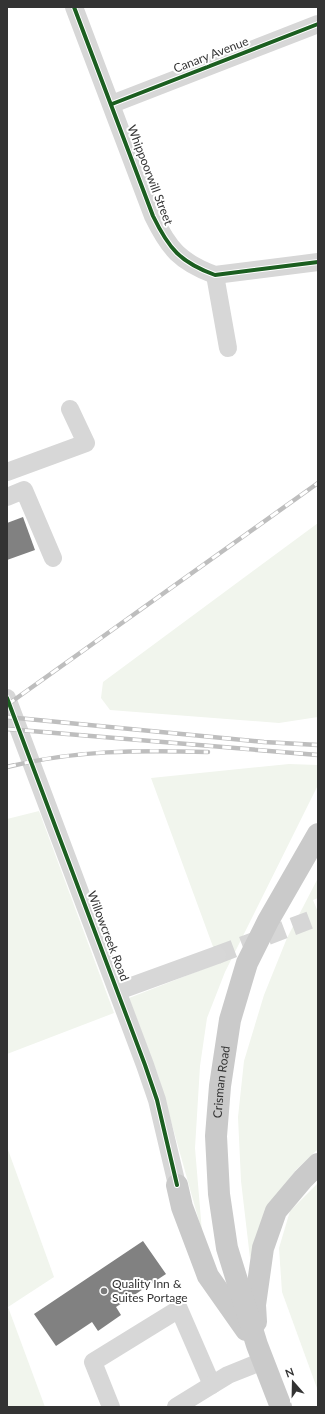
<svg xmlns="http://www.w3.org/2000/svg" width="325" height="1414" viewBox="0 0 325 1414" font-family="Lato,sans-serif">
	<rect width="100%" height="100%" fill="#fff"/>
	<!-- green -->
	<g fill="#f1f5ed">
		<polygon points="318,523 318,717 279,723 110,710 101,698 103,682"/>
		<polygon points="289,764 318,765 318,785 225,972 207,1018 200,1066 195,1148 202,1232 159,1078 129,998 219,963 151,778"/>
		<polygon points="39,811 114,1013 7,1054 7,819"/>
		<polygon points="318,878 318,898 313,900 318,912 318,1149 296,1170 268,1207 250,1258 241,1181 238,1117 244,1061 264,995 287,938"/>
		<polygon points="7,1147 54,1277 8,1307 45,1407 7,1407"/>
		<polygon points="318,1183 318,1391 282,1292 279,1248 290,1211"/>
	</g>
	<!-- building -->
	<g fill="#818181">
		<polygon points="23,517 35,550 7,560 7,523"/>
		<polygon points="143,1241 166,1274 116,1307 121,1315 98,1331 92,1322 56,1346 34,1314"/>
	</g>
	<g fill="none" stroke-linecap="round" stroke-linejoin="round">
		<!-- minor-tunnel -->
		<polyline stroke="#d6d6d6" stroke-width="18" stroke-dasharray="18 9" stroke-linecap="butt" points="217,955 318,917"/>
		<!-- minor -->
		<g stroke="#d7d7d7" stroke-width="18">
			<path d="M74 7 153 216C169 249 180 262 215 275L318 262"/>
			<polyline points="112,104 318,24"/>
			<polyline points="215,275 228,348"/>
			<polyline points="7,472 86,443 70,409"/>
			<polyline points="7,497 24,490 53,558"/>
			<polyline points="7,698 145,1065 157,1100 177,1185"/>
			<polyline points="118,991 217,955"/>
			<polyline points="111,1407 93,1362 179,1309 212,1385"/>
			<polyline points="176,1407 228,1375 263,1361"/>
		</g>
		<!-- major -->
		<g stroke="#cacaca" stroke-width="22">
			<polyline points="177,1185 182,1207 208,1276 246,1330"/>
			<polyline points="256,1322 255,1305 263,1248 276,1211 303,1179 318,1164"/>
			<path id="s1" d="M281 1407 257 1345 227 1248 219 1194 216 1136 220 1086 230 1020 247 963 268 921 318 834"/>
		</g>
		<defs>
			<g id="rail">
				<polyline points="7,705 318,483"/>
				<polyline points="7,717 264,742 318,745"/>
				<polyline points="7,729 318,755"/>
				<path d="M7 767C75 750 138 750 208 752"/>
			</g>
		</defs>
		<!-- rail casing -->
		<use href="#rail" stroke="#bebebe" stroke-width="4.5"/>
		<!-- rail -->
		<use href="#rail" stroke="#fff" stroke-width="3" stroke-dasharray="9" stroke-linecap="butt"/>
		<defs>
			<g id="cycleway">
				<path d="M74 7 153 216C169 249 180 262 215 275L318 262"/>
				<polyline points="112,104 318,24"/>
				<polyline points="7,698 145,1065 157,1100 177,1185"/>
			</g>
		</defs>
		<!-- cycleway casing -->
		<use href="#cycleway" stroke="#fff" stroke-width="6"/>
		<!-- cycleway -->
		<use href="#cycleway" stroke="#1b5e20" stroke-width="4"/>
	</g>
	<!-- markers -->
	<circle fill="#7a7a7a" stroke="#fff" stroke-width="1.5" cx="104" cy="1291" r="4"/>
	<g text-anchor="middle" stroke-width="4" stroke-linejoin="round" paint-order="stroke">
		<!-- street labels -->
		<g font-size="12" fill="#333" stroke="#fff">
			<text transform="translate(211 55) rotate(-21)" y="4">Canary Avenue</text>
			<text transform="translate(150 175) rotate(69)" y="4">Whippoorwill Street</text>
			<text transform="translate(108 936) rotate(69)" y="4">Willowcreek Road</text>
			<text dy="4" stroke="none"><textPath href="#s1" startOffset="335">Crisman Road</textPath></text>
		</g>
		<!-- poi labels -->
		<g font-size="12" fill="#333" stroke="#fff" text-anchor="start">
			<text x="112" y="1288">Quality Inn &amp;<tspan x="112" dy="14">Suites Portage</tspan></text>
		</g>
	</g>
	<!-- border -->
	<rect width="325" height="1414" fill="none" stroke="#333333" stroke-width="16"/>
	<!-- north arrow -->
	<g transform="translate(293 1382) rotate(340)" stroke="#ffffff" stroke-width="3" paint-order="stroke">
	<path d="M0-3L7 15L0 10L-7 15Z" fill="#333333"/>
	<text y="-6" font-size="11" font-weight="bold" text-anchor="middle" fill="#333333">N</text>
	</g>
</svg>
